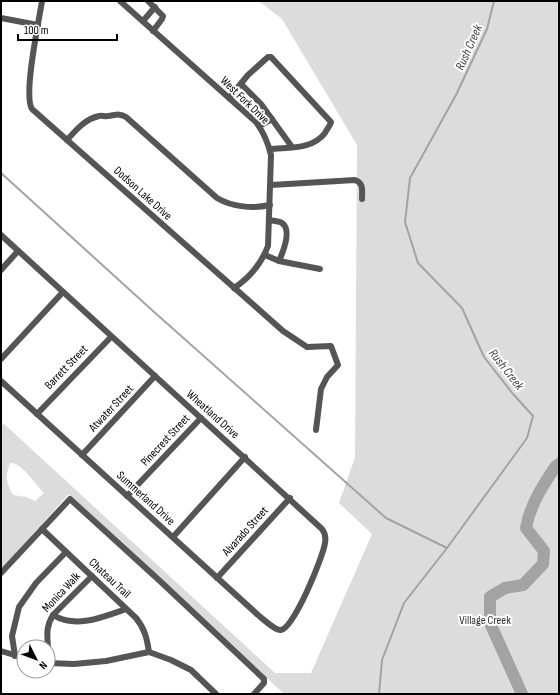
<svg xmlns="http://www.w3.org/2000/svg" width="560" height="695" viewBox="0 0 560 695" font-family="'Sofia Sans Condensed',sans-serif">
	<rect width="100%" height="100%" fill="#fff"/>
	<!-- green -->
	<path fill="#dcdcdc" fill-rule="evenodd" d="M259 1H559V694H284L69 494 1 569V428L3 423 275 673H311L372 534 339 503 355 457 357 145 282 19ZM10 463C22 462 35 484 44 493L35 501 26 497 13 495C6 482 5 477 10 463Z"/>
	<!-- water -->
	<path fill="#a3a3a3" d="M559 457V470L551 475 541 489C545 477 547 463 559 457Z"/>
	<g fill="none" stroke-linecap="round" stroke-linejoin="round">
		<!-- stream -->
		<g stroke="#a3a3a3" stroke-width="2">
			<polyline points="1,173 153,311 386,518 447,548"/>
			<polyline points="379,694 382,660 404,603 447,548 527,438 533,416 513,394 484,357 462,308 418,263 405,222 410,178 456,95 487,29 494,1"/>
		</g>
		<!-- river -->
		<path stroke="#a3a3a3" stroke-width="12" d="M522 694 490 623V597L505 588 523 585 543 564 544 551 526 528C530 505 543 485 556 466L559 465"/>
		<!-- minor -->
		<g stroke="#555" stroke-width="6">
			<path d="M42 1C39 21 23 95 32 109L283 331 307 347 331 346 338 365 327 377 321 389 316 430"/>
			<path d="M120 1 256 122C264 133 268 142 271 155L268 246C261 264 251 277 234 288"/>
			<polyline points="148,1 163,16 162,19 153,31"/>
			<polyline points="1,18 38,25"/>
			<polyline points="143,21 155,7"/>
			<polyline points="241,84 261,104 292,147"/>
			<path d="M229 98 248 75 268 57H271L331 122C330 126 327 129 325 133 312 150 289 147 270 149"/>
			<polyline points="259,126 272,119"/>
			<path d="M67 140C76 130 85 119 99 116 102 115 105 117 108 116 116 115 119 113 126 117L217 198C232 207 253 209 270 205"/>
			<path d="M271 185 355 180C364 183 362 191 362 199"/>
			<path d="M269 220C273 221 279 221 282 223 292 230 283 252 279 261"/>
			<path d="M1 235 322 529C325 533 326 538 325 543 323 557 294 628 281 630 276 631 263 619 258 615L1 381"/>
			<polyline points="265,255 279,261 320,269"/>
			<polyline points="1,270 18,251"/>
			<polyline points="1,359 63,292"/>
			<polyline points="37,414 111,337"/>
			<polyline points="82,455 155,376"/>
			<polyline points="127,496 201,418"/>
			<path d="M42 529 136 618C145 629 147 639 149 652"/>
			<polyline points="173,537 245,457"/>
			<polyline points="1,573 70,499 161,582 264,679 264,683 254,694"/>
			<polyline points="217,578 290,498"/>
			<path d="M53 615C76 629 103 617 126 609"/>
			<path d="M48 647C47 635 46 626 53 615L92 576"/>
			<polyline points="1,651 24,658"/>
			<polyline points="48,652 49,663"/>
			<polyline points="15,656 12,636 19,607 36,583 66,552"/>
			<polyline points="48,663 74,664 106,661 149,652 171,660 191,670 216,694"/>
		</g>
	</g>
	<g text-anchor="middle" stroke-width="4" stroke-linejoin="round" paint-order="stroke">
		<!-- street labels -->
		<g font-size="12" fill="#000" stroke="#fff">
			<text transform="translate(245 100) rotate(44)" y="4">West Fork Drive</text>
			<text transform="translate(143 193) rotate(42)" y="4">Dodson Lake Drive</text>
			<text transform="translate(66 367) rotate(-46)" y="4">Barrett Street</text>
			<text transform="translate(111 408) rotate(-47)" y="4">Atwater Street</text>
			<text transform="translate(213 414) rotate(42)" y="4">Wheatland Drive</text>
			<text transform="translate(165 440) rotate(-47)" y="4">Pinecrest Street</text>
			<text transform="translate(146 498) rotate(42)" y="4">Summerland Drive</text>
			<text transform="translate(245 531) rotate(-48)" y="4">Alvarado Street</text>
			<text transform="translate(110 578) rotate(43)" y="4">Chateau Trail</text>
			<text transform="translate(61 592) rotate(-47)" y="4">Monica Walk</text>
		</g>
		<!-- park labels -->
		<g font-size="12" fill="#333" stroke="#fff">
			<text x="485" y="624">Village Creek</text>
		</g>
		<!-- water labels -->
		<g font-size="13" font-style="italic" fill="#444" stroke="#fff">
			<text transform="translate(468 47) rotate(-66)" y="5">Rush Creek</text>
			<text transform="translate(507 369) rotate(52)" y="5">Rush Creek</text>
		</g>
	</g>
	<!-- border -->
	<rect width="560" height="695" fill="none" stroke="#000000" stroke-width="4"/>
	<!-- north arrow -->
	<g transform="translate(36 659) rotate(132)"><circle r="19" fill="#ffffff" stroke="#999999"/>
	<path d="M0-3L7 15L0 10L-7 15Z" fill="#000000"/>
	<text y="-6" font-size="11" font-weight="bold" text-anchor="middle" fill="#000000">N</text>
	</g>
	<!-- scale -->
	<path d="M18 34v6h99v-6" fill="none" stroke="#000000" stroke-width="2"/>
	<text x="24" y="34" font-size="12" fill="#000000" stroke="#ffffff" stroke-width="3" paint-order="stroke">100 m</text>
</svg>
